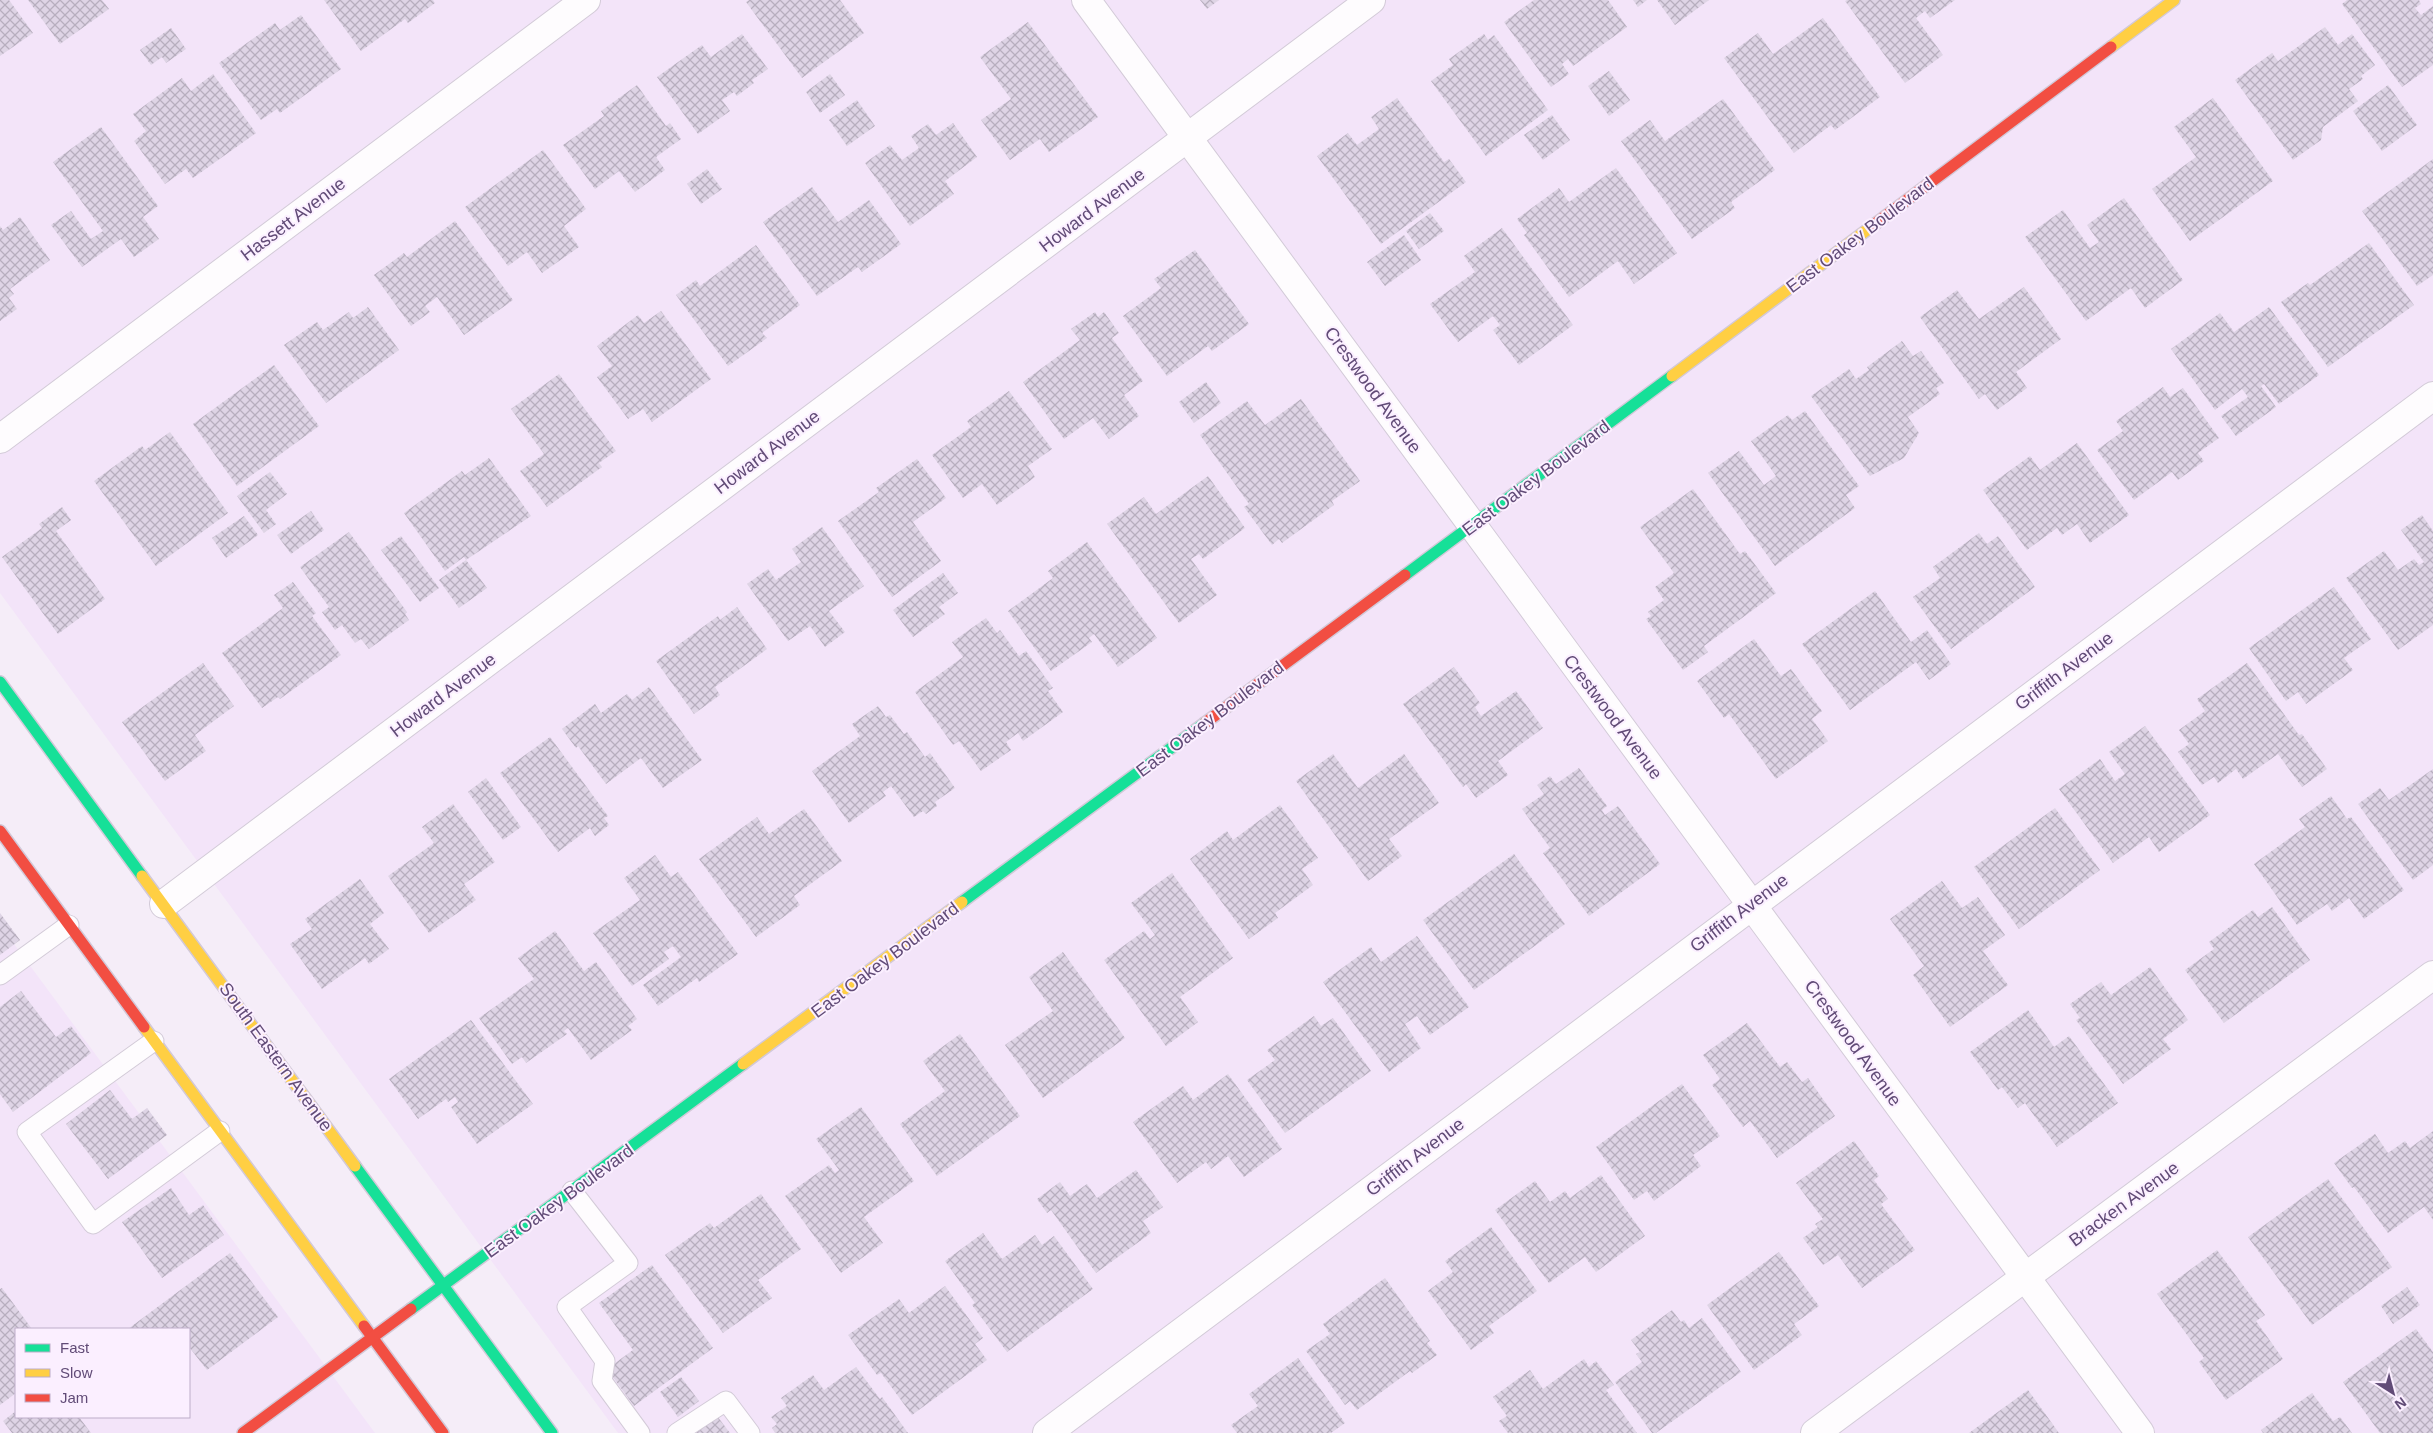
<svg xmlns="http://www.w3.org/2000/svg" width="2433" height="1433" viewBox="0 0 2433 1433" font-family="Arial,sans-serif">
	<defs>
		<pattern id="building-cross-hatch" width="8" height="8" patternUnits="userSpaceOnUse" patternTransform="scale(1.25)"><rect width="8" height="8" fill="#ded4e5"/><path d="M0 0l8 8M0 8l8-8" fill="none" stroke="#b7aebe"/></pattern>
	</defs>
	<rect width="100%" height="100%" fill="#f5edf8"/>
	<!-- residential -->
	<g fill="#f3e4f9" fill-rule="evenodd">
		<polygon points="0,0 2433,0 2433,1433 618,1433 0,593"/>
		<path d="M0 925 375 1433H0ZM16 1329H189V1417H16Z"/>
	</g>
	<!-- building -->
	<g fill="url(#building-cross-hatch)">
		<polygon points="0,0 9,0 33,33 0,56"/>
		<polygon points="28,0 102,0 109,9 60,44"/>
		<polygon points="324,0 433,0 435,3 408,23 405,19 361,51"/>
		<polygon points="749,0 840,0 864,33 802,78 746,2"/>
		<polygon points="1200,0 1219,0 1207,9"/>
		<polygon points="1534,0 1608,0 1627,27 1573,66 1568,59 1562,64 1569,74 1551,87 1504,22"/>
		<polygon points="1633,0 1647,0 1638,7"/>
		<polygon points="1657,0 1709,0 1675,25"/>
		<polygon points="1847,0 1955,0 1930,18 1925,11 1916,18 1943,55 1905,83 1845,1"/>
		<polygon points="2347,0 2419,0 2421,4 2415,8 2421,15 2433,6 2433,65 2402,87 2342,4"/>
		<polygon points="301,15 341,69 280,113 277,109 261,120 219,63 275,23 280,30"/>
		<polygon points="1823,18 1880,97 1835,130 1831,125 1794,153 1724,58 1758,33 1773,54"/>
		<polygon points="1028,22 1098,117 1049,152 1040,139 1010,160 981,120 1011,99 980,57"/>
		<polygon points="2325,27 2338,45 2352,34 2375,65 2361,76 2363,79 2349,89 2358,101 2323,127 2321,140 2293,160 2235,80 2272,53 2278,61"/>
		<polygon points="171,28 186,49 166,63 162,57 151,65 140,50"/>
		<polygon points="742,34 768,69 752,80 754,83 737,96 734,92 722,100 730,111 698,134 657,77 702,45 711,57"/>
		<polygon points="1484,34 1488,40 1494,35 1548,110 1486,156 1431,81 1453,65 1449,59"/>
		<polygon points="1609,71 1630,100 1609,116 1588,86"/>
		<polygon points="213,74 256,133 193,178 186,169 165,184 134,141 146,131 133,114 182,78 191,91"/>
		<polygon points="830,74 845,95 820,113 806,92"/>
		<polygon points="637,85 666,126 670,123 681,139 656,157 665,170 635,192 619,171 595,189 563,145 604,116 601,111"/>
		<polygon points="2388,85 2417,125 2382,151 2353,111"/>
		<polygon points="1397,98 1444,162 1449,159 1466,182 1381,244 1317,156 1348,133 1357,145 1379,129 1371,117"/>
		<polygon points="2213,98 2273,181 2190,241 2152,189 2196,157 2174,127"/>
		<polygon points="1723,99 1775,170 1731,202 1735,208 1692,239 1621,141 1650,120 1665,141"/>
		<polygon points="857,100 875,126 847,146 829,120"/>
		<polygon points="1552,115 1570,140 1543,160 1524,135"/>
		<polygon points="953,123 977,157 945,181 954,194 910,226 865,163 890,145 902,160 919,148 911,136 928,124 936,135"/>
		<polygon points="101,127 158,206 143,217 159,239 134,257 121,239 82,267 51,225 71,211 91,239 103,231 53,162"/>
		<polygon points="543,150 586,209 564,226 579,247 542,273 527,252 508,266 465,207"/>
		<polygon points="2433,159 2433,275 2417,286 2362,211"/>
		<polygon points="1616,168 1677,253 1634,284 1618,261 1569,297 1524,235 1527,233 1517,219 1559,188 1569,202"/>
		<polygon points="707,169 722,189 701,204 687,184"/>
		<polygon points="812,187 838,222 869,200 901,244 862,272 858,267 817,296 763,222"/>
		<polygon points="2124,198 2183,280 2145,308 2131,288 2086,321 2025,237 2063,210 2090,248 2099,242 2087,225"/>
		<polygon points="1430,213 1444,231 1419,249 1406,231"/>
		<polygon points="20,217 50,260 10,289 14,294 9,298 17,309 0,321 0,226 3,230"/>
		<polygon points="455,221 513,300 464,335 437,297 425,306 430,312 411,326 374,275 404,253 407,257"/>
		<polygon points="1502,228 1573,325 1519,365 1493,330 1500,325 1493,316 1458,342 1430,304 1475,272 1464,256"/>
		<polygon points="1404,235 1421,260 1385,286 1367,262"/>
		<polygon points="2369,243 2414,305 2328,367 2281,302 2308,283 2310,285"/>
		<polygon points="756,245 800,305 762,333 767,338 728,366 676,295 696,280 700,286"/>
		<polygon points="1195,250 1249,324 1212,351 1208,346 1167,376 1123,316 1161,288 1154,279"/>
		<polygon points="2024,287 2061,339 2016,372 2027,388 1997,410 1985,394 1979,399 1920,317 1957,290 1979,319"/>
		<polygon points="368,307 399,350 326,403 284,345 317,322 323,330 349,312 353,318"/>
		<polygon points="2269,307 2319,375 2279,404 2264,384 2261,386 2276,407 2236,436 2221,416 2248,397 2242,389 2215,410 2171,349 2220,313 2234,332"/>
		<polygon points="661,311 711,379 652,422 643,409 628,419 597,377 612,366 597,346 638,315 644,323"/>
		<polygon points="1095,312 1098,317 1104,312 1119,333 1112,338 1143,381 1124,395 1139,416 1109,439 1093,418 1064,439 1023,382 1080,340 1071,329"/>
		<polygon points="1902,341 1913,356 1921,351 1944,383 1936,388 1940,394 1908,417 1919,433 1904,458 1870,476 1811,396 1849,369 1856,379 1869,370 1867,367"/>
		<polygon points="274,365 319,426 237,486 193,424"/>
		<polygon points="559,374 616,451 599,463 602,467 547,507 520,471 544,454 511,409"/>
		<polygon points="1206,382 1221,403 1194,423 1179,402"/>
		<polygon points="2163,387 2170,397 2183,388 2219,438 2198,453 2204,461 2178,480 2172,472 2134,500 2097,450 2123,431 2116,421"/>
		<polygon points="1009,391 1052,449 1028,466 1035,477 997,505 982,484 963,498 932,455 971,427 967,421"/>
		<polygon points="1301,399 1360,481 1332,501 1334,505 1282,543 1279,539 1272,545 1244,507 1249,504 1200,435 1247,401 1265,425"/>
		<polygon points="1805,411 1859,486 1846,495 1855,508 1775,566 1708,473 1739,451 1764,485 1776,476 1751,441 1788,415 1792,420"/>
		<polygon points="170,432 228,513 156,566 94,481 142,446 145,450"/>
		<polygon points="2077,443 2129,515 2090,543 2077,524 2062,535 2057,528 2027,550 1983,490 2030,456 2040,470"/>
		<polygon points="489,458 531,516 466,560 487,588 459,608 439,580 466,560 464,557 445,571 404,513 462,471 465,475"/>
		<polygon points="917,459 946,498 913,522 941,561 892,597 838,521 879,492 876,488"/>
		<polygon points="270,472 287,494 266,510 276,524 264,533 237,496"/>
		<polygon points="1208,476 1245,528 1203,559 1199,554 1191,559 1217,595 1179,623 1107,524 1144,497 1156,514"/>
		<polygon points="1693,489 1740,554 1745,551 1776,593 1704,646 1708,652 1683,670 1646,619 1651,616 1648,612 1664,600 1655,587 1674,573 1640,527"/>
		<polygon points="62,507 71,520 56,531 105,599 58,634 2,557 42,528 39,524"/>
		<polygon points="311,511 324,530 291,554 277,535"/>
		<polygon points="2422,515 2433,531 2433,625 2398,650 2346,578 2384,551 2398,570 2414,559 2419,565 2424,562 2401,530"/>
		<polygon points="244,516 258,535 226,558 212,538"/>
		<polygon points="822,527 864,586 829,611 845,632 825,647 810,626 788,641 747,584 768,569 776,580 801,562 792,549"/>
		<polygon points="349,532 407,612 405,614 409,620 369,649 361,639 355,643 342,625 335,630 322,612 329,607 300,567"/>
		<polygon points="1979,533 1987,544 1998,536 2035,587 1951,649 1913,597 1940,578 1933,567"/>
		<polygon points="401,536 439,588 420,602 381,550"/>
		<polygon points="1087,542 1157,638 1118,667 1094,634 1089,638 1092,642 1051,671 1008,611 1053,578 1048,571"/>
		<polygon points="943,573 958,593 939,607 945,614 913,637 893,610"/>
		<polygon points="293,582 316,613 312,616 341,655 280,699 278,697 262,708 222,653 283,608 274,595"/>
		<polygon points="2334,587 2371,639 2344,658 2353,670 2306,704 2298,692 2286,701 2249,648"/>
		<polygon points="1875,591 1911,642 1927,630 1951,664 1929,680 1916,662 1850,710 1802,644"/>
		<polygon points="737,607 767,649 715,687 720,695 694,714 656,661 718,616 720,620"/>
		<polygon points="986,618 997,633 1000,630 1019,656 1026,651 1053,688 1048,691 1063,712 1023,741 1018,733 1006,742 1011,750 981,771 959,741 953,745 915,692 963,657 952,642"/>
		<polygon points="1754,639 1781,676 1791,669 1822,711 1812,719 1828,741 1776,779 1729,714 1724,718 1697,681"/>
		<polygon points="203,663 234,706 195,735 206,751 165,781 122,722"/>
		<polygon points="2247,663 2299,735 2302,734 2327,769 2302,787 2278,754 2243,779 2236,769 2218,783 2214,777 2202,785 2178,752 2189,744 2179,730 2205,711 2197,699"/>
		<polygon points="1454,667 1480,703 1475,707 1481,716 1516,691 1543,728 1498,761 1508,775 1476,798 1466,784 1463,787 1403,704"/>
		<polygon points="649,687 702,760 663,788 641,758 606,784 578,746 576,748 562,729 595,704 601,713 627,694 632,700"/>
		<polygon points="878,706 886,717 890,715 904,734 907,732 925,757 930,753 955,788 935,802 937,806 926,814 923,811 914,817 891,786 883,792 886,796 849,823 812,771 860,736 852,724"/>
		<polygon points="2145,726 2210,815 2159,852 2149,837 2113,863 2059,789 2100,759 2115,781 2125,774 2109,752"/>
		<polygon points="550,737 608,816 604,818 609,825 595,836 590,828 558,852 500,773"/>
		<polygon points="1333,754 1358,788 1404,754 1439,803 1389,839 1402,856 1368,881 1296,781"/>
		<polygon points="1579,768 1607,806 1602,810 1605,815 1618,806 1660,864 1589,916 1543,853 1550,848 1522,809 1544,794 1537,785 1550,776 1556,784"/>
		<polygon points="2433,769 2433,865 2413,880 2358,804 2380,788 2389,800"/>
		<polygon points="486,778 521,827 503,840 468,792"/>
		<polygon points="2331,796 2347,819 2351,817 2404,890 2364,919 2349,898 2332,911 2327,904 2297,925 2254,864 2305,827 2299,819"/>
		<polygon points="453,804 495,862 464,884 476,900 429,933 388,876 434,843 422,827"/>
		<polygon points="1280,805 1318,858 1302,869 1313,885 1275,913 1278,918 1249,939 1190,859 1227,831 1233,840"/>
		<polygon points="2055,808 2100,870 2019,929 1974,867"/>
		<polygon points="804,809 842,861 794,896 800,905 756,937 699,859 757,817 769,834"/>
		<polygon points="1514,854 1565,924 1474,990 1423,920"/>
		<polygon points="655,855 671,877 678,872 738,954 699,982 697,978 658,1006 643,985 681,957 673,946 664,952 669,959 632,986 593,933 640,900 624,878"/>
		<polygon points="1172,873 1233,958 1180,997 1198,1022 1166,1046 1104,960 1144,931 1150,939 1155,935 1131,903"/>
		<polygon points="360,879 384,913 370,924 389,949 369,964 365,958 322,989 290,944 312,929 305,919"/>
		<polygon points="1942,881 1962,908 1978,897 2005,935 1983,951 2008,985 1950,1027 1913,975 1924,966 1890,919"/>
		<polygon points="2272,907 2310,960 2224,1023 2185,970 2214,949 2209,942 2253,910 2258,917"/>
		<polygon points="0,913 20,940 0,955"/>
		<polygon points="555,931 584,971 596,962 637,1019 628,1026 632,1030 591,1060 568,1028 564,1031 567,1034 526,1063 522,1057 512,1064 479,1018 534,979 518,958"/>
		<polygon points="1417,936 1469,1007 1430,1035 1417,1016 1405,1024 1421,1048 1389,1072 1323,982 1371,947 1381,962"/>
		<polygon points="1063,952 1125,1038 1043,1098 1005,1045 1053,1011 1029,977"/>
		<polygon points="2150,967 2188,1020 2163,1039 2171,1049 2123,1084 2076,1020 2080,1018 2070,1004 2101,982 2111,995"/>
		<polygon points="21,991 56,1037 71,1026 91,1053 13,1112 0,1094 0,1007"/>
		<polygon points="2028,1010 2054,1047 2069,1036 2118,1103 2057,1147 2025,1103 2018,1108 2002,1087 1998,1090 1970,1052"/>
		<polygon points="1314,1016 1321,1026 1333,1018 1371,1071 1285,1133 1247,1080 1275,1060 1267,1050"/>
		<polygon points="471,1020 533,1104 477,1144 451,1107 458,1102 455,1097 448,1102 446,1099 418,1119 389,1079"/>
		<polygon points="1747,1023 1780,1067 1787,1062 1802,1082 1808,1078 1835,1116 1777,1158 1750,1121 1743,1127 1712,1085 1720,1079 1703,1055"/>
		<polygon points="960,1034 1020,1116 937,1176 900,1124 945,1091 923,1061"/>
		<polygon points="1228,1074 1282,1149 1244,1177 1228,1156 1211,1169 1206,1162 1177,1183 1133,1122 1183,1086 1193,1100"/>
		<polygon points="1682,1084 1720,1136 1693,1155 1701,1166 1654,1201 1647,1191 1634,1200 1596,1147"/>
		<polygon points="110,1090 132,1119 147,1108 167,1135 108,1179 66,1124"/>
		<polygon points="861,1107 914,1181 864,1217 883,1243 841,1273 785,1196 829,1165 835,1173 839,1170 816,1139"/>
		<polygon points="2433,1131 2433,1220 2424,1207 2388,1233 2354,1187 2352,1188 2334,1163 2375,1134 2388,1153 2405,1141 2410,1148"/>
		<polygon points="1854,1141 1879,1176 1874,1180 1888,1199 1881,1204 1915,1250 1862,1288 1838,1255 1823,1265 1803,1238 1818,1227 1815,1224 1823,1219 1796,1183"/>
		<polygon points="1136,1170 1163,1207 1143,1221 1151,1233 1096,1273 1051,1210 1047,1213 1037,1199 1060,1182 1070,1196 1087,1184 1097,1198"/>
		<polygon points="1601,1175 1645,1236 1596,1272 1585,1257 1549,1283 1495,1210 1535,1181 1550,1202 1565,1191 1570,1198"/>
		<polygon points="2328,1179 2392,1267 2312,1325 2248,1237"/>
		<polygon points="171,1188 189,1215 203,1205 224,1235 162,1278 122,1222"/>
		<polygon points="761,1194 801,1249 758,1280 772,1298 723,1333 665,1255 710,1223 714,1228"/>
		<polygon points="1491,1227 1537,1291 1489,1326 1494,1333 1471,1350 1428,1291 1453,1272 1445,1261"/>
		<polygon points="983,1233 1002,1259 1035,1235 1042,1245 1054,1236 1093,1289 1007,1352 972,1305 975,1303 945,1261"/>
		<polygon points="2217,1250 2265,1315 2256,1321 2283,1359 2226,1400 2199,1362 2204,1358 2157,1294"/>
		<polygon points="1779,1252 1819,1306 1794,1324 1802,1335 1754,1370 1707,1305"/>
		<polygon points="230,1253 278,1317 207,1370 189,1347 189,1329 128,1329"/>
		<polygon points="652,1265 713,1348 634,1406 607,1369 633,1350 599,1303"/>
		<polygon points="1385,1278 1430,1341 1427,1343 1437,1355 1412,1373 1410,1371 1357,1410 1350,1401 1345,1405 1306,1351 1330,1334 1323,1324"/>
		<polygon points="945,1286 983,1338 975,1344 987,1360 912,1415 881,1373 877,1375 848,1335 899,1299 909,1313"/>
		<polygon points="2407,1287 2420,1305 2393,1324 2381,1306"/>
		<polygon points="2,1288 32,1329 16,1329 16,1393 0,1405 0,1289"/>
		<polygon points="1672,1310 1681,1322 1684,1320 1689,1328 1702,1318 1741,1372 1656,1433 1652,1433 1615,1382 1642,1362 1636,1354 1640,1352 1631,1340"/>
		<polygon points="2416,1329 2433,1352 2433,1433 2380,1433 2343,1382"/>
		<polygon points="1298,1358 1345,1423 1331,1433 1237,1433 1231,1425 1258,1406 1249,1394"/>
		<polygon points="1584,1359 1589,1367 1596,1361 1614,1385 1606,1390 1637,1433 1508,1433 1499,1421 1507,1416 1493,1397 1530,1370 1543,1389"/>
		<polygon points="856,1367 880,1399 882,1397 908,1433 775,1433 772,1428 777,1424 771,1417 787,1406 781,1398 813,1375 824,1390"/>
		<polygon points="681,1377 699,1401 678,1417 660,1392"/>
		<polygon points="2028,1390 2059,1433 1969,1433"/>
		<polygon points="2312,1393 2333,1421 2340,1417 2352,1433 2263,1433 2261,1430"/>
		<polygon points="16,1411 16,1417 79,1417 91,1433 12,1433 3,1421"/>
		<polygon points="714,1412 730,1433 685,1433"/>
	</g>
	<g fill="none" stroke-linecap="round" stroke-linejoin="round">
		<defs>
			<g id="lane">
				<polyline points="0,975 69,925"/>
				<polyline points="154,1041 27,1132 93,1224 220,1131"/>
				<polyline points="572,1191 628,1263 567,1307 605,1361 602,1381 640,1433"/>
				<polyline points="677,1433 726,1401 750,1433"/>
			</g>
			<g id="street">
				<polyline points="1086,0 2140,1433"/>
				<polyline points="0,439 586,0"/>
				<polyline points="164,904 1371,0"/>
				<polyline points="1047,1433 2433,396"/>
				<polyline points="1815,1433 2433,975"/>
			</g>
			<g id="fast">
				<polyline points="1405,575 1672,376"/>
				<polyline points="0,682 142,876"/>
				<polyline points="962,902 1205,723"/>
				<polyline points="355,1166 552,1433"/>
				<polyline points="411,1309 743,1064"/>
			</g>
			<g id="slow">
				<polyline points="2111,47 2174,0"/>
				<polyline points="1672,376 1875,224"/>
				<polyline points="142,876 355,1166"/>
				<polyline points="144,1027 364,1326"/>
				<polyline points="743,1064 962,902"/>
			</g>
			<g id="jam">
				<polyline points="1875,224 2111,47"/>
				<polyline points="1205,723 1405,575"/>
				<polyline points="0,831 144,1027"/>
				<polyline points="364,1326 443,1433"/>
				<polyline points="243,1433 411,1309"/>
			</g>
		</defs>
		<!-- lane casing -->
		<use href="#lane" stroke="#d3cbd8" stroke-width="21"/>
		<!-- street casing -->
		<use href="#street" stroke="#d3cbd8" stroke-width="30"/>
		<!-- fast casing -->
		<use href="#fast" stroke="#d2c9d8" stroke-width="14"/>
		<!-- slow casing -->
		<use href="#slow" stroke="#d2c9d8" stroke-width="14"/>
		<!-- jam casing -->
		<use href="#jam" stroke="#d2c9d8" stroke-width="14"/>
		<!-- lane -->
		<use href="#lane" stroke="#fefcfe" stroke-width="19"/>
		<!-- street -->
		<use href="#street" stroke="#fefcfe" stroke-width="28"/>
		<!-- fast -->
		<use href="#fast" stroke="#16e098" stroke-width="11"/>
		<!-- slow -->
		<use href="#slow" stroke="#ffcf43" stroke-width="11"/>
		<!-- jam -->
		<use href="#jam" stroke="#f24e42" stroke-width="11"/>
	</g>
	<g text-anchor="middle" stroke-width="4" stroke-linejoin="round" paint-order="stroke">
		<!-- street labels -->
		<g font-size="18" fill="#614b77" stroke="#fbefff">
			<text transform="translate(1092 210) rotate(-37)" y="6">Howard Avenue</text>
			<text transform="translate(293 219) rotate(-37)" y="6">Hassett Avenue</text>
			<text transform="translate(1860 235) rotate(-37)" y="6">East Oakey Boulevard</text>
			<text transform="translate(1373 390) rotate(54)" y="6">Crestwood Avenue</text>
			<text transform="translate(767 452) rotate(-37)" y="6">Howard Avenue</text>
			<text transform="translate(1536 478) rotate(-37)" y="6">East Oakey Boulevard</text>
			<text transform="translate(2064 671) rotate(-37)" y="6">Griffith Avenue</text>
			<text transform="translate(443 695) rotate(-37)" y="6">Howard Avenue</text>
			<text transform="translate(1613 717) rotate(53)" y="6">Crestwood Avenue</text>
			<text transform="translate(1210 719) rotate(-37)" y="6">East Oakey Boulevard</text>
			<text transform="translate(1739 913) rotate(-37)" y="6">Griffith Avenue</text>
			<text transform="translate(885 960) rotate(-37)" y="6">East Oakey Boulevard</text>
			<text transform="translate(1853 1043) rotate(54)" y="6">Crestwood Avenue</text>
			<text transform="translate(276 1057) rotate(54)" y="6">South Eastern Avenue</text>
			<text transform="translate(1415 1157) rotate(-37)" y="6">Griffith Avenue</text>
			<text transform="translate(559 1201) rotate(-36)" y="6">East Oakey Boulevard</text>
			<text transform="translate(2124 1204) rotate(-36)" y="6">Bracken Avenue</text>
		</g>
	</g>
	<!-- legend -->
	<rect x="15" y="1328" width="175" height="90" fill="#fbefff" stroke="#bdadc9"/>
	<rect x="25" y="1344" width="25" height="8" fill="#16e098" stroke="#bdadc9"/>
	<text x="60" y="1353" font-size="15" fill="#614b77">Fast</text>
	<rect x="25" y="1369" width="25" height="8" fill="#ffcf43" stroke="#bdadc9"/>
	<text x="60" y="1378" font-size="15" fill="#614b77">Slow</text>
	<rect x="25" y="1394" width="25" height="8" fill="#f24e42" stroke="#bdadc9"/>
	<text x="60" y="1403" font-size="15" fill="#614b77">Jam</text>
	<!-- north arrow -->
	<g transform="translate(2393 1393) rotate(144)" stroke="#fbefff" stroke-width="4" paint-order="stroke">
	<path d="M0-4L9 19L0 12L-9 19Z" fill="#614b77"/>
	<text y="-8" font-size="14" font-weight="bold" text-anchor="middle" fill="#614b77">N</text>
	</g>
</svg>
